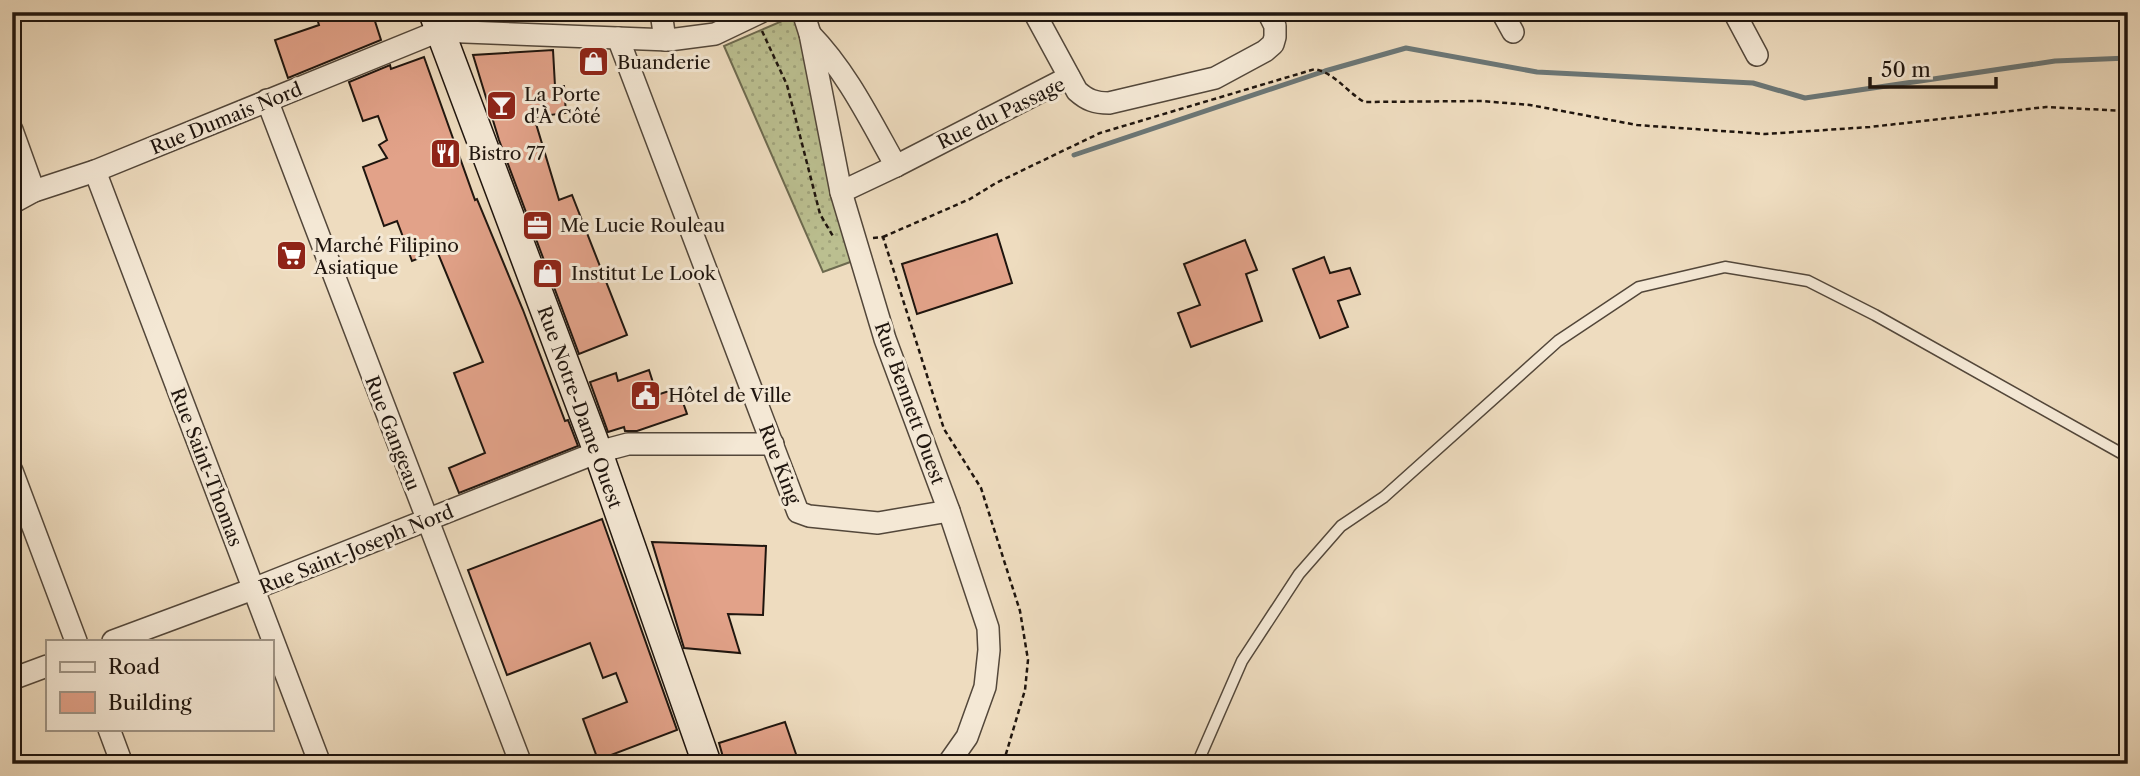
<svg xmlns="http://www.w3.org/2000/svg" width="2140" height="776" viewBox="0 0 2140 776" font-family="'Libre Caslon Text',serif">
	<defs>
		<pattern id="grass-dots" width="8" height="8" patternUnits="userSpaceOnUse" patternTransform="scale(1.75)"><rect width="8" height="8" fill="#bbbf90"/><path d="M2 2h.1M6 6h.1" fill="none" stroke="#a0a37b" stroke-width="1.8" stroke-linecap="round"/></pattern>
	</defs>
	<rect width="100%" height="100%" fill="#eedcbf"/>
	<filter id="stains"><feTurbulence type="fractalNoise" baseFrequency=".00286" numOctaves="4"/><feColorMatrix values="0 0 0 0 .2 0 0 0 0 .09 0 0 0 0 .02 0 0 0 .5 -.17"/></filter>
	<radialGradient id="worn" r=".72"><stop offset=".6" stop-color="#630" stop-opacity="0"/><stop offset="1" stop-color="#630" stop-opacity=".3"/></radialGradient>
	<!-- grass -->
	<polygon fill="url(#grass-dots)" stroke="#6d6a4f" stroke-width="2" points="789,18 798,23 853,261 823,272 724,46"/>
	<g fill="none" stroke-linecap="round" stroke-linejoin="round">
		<!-- stream -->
		<polyline stroke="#6b7777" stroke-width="5" points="1074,155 1325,71 1406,48 1537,72 1753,83 1805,98 2055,61 2128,58"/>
	</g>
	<!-- building -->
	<g fill="#e2a289" stroke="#1f150e" stroke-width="2">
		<polygon points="315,12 372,12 381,40 288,78 275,40 319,25"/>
		<polygon points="553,50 555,86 564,86 566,113 534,117 559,200 572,195 627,335 579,354 499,140 473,55"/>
		<polygon points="424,57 475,200 477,199 523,310 565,421 568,420 578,446 459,493 449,468 485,453 454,373 483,362 437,251 412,261 397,221 384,226 363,167 387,158 379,145 387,140 378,116 363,121 349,82 390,65 391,69"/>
		<polygon points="997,234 1012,283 917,314 902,264"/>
		<polygon points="1245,240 1257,270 1246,274 1262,321 1191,347 1178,313 1200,305 1184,264"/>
		<polygon points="1324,257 1330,273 1350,268 1360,294 1338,301 1348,327 1320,338 1293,269"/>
		<polygon points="649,370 657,395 678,388 687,414 637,431 625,431 624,427 608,432 590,382 616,373 618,381"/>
		<polygon points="602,519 677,730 598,760 583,719 627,702 616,673 603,678 590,643 507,675 468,570"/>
		<polygon points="652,542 766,546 763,615 728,614 740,653 684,648"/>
		<polygon points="785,722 797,757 775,764 725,764 719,743"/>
	</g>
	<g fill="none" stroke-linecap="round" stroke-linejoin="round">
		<defs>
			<polyline id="lane" points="1197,764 1242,661 1299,574 1341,526 1384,497 1558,341 1639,287 1725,267 1808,281 1875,315 2128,457"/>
			<g id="street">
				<polyline points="661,12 665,40"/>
				<polyline points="803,12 810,34 841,192 885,339 949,511 988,628 989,650 985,687 967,737 948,764"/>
				<path d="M1034 12 1077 91C1087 100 1095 103 1109 103L1215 78 1265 51 1273 44 1275 37V26L1268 12"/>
				<polyline points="1502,12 1513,32"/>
				<polyline points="1734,12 1757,55"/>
				<path d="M810 34C847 72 870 120 896 166"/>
				<polyline points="618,38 798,512 809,516 878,523 949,511"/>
				<polyline points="267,100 521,764"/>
				<polyline points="12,130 34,191"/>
				<polyline points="95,171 320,764"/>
				<polyline points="841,192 896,166 1069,77"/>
				<polyline points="12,203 34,191 95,171 439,31 669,40 715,34 761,12"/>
				<polyline points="12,471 76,641"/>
				<polyline points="113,641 253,589 598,452 628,444 773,444"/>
				<polyline points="12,679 47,666"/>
				<polyline points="109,729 122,764"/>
			</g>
			<polyline id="secondary" points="433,12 598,452 707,764"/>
		</defs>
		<!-- lane casing -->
		<use href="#lane" stroke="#53473a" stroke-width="13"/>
		<!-- street casing -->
		<use href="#street" stroke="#53473a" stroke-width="24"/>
		<!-- secondary casing -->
		<use href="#secondary" stroke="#1f150e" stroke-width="31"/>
		<!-- path -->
		<g stroke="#1f150e" stroke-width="2.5" stroke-dasharray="5 3.5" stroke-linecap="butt">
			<polyline points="762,31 787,85 820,214 834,238"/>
			<path d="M883 237 970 199 996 183 1100 133 1315 69C1336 74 1346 91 1364 102L1482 101 1530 105 1637 125 1765 134 1870 127 2046 107 2128 111"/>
			<polyline points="873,238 883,237 944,429 981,488 1020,611 1028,660 1025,690 1003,764"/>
		</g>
		<!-- lane -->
		<use href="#lane" stroke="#f4e8d5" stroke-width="10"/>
		<!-- street -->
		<use href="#street" stroke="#f4e8d5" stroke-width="21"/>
		<!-- secondary -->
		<use href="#secondary" stroke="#f4e8d5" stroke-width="28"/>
	</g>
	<!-- icons -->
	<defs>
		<symbol id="shop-square" viewBox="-11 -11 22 22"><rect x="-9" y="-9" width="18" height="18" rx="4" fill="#8f2418" stroke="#f4e8d5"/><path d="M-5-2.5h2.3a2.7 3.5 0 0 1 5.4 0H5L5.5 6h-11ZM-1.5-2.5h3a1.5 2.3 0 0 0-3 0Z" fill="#fff"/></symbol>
		<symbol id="bar-square" viewBox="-11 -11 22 22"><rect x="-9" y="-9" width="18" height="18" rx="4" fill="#8f2418" stroke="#f4e8d5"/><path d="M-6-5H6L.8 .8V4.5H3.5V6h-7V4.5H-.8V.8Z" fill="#fff"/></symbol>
		<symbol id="restaurant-square" viewBox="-11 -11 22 22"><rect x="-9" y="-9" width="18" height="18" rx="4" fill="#8f2418" stroke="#f4e8d5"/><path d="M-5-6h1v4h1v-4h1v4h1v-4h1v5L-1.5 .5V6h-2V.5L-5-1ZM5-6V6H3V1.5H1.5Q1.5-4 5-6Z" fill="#fff"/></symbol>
		<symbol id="office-square" viewBox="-11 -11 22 22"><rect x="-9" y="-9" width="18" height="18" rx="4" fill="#8f2418" stroke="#f4e8d5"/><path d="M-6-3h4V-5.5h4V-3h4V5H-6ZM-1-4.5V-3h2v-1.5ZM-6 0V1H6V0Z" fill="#fff"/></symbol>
		<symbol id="supermarket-square" viewBox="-11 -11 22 22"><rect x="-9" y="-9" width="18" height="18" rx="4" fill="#8f2418" stroke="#f4e8d5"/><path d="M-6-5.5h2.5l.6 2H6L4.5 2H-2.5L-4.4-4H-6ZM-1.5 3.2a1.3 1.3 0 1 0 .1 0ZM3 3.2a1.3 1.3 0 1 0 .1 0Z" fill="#fff"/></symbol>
		<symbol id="civic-square" viewBox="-11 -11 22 22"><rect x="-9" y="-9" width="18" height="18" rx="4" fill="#8f2418" stroke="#f4e8d5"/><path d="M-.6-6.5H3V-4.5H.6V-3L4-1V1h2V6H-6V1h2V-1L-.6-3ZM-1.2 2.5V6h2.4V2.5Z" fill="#fff"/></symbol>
	</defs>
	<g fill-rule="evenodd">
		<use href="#shop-square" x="576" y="44" width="35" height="35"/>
		<use href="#bar-square" x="484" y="88" width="35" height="35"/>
		<use href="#restaurant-square" x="428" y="136" width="35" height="35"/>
		<use href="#office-square" x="520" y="208" width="35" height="35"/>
		<use href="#supermarket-square" x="274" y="238" width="35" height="35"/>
		<use href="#shop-square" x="530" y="256" width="35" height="35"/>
		<use href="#civic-square" x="628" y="378" width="35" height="35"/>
	</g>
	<g text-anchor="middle" stroke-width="6" stroke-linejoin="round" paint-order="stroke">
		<!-- poi labels -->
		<g font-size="19" fill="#1f150e" stroke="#f4e8d5" text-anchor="start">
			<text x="617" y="69">Buanderie</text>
			<text x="524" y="101">La Porte<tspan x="524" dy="22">d'À Côté</tspan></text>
			<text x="468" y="160">Bistro 77</text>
			<text x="560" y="232">Me Lucie Rouleau</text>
			<text x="314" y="252">Marché Filipino<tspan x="314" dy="22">Asiatique</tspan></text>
			<text x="571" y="280">Institut Le Look</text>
			<text x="668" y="402">Hôtel de Ville</text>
		</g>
		<!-- street labels -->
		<g font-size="19" fill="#1f150e" stroke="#f4e8d5">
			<text transform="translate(1001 113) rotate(-26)" y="7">Rue du Passage</text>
			<text transform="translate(226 118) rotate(-22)" y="7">Rue Dumais Nord</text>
			<text transform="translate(910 403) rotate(70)" y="7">Rue Bennett Ouest</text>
			<text transform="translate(580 407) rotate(70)" y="7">Rue Notre-Dame Ouest</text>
			<text transform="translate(393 433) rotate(69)" y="7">Rue Gangeau</text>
			<text transform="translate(780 464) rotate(69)" y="7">Rue King</text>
			<text transform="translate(207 467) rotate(69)" y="7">Rue Saint-Thomas</text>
			<text transform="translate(356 549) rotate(-22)" y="7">Rue Saint-Joseph Nord</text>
		</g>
	</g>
	<!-- margin -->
	<rect width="2140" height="776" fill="none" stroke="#eedcbf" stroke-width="42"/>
	<rect x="14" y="14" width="2112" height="748" fill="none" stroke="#1f150e" stroke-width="3.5"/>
	<rect x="21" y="21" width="2098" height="734" fill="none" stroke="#1f150e" stroke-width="2"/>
	<!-- legend -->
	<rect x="46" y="640" width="228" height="91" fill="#f4e8d5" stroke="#9f9485" stroke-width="2"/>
	<rect x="60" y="662" width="35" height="10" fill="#f4e8d5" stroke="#9f9485" stroke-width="2"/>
	<text x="108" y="674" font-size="21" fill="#1f150e">Road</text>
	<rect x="60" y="692" width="35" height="21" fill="#e2a289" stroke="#9f9485" stroke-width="2"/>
	<text x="108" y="710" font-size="21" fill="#1f150e">Building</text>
	<!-- scale -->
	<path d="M1870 77v10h126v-10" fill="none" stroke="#1f150e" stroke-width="3.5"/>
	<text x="1881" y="77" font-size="21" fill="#1f150e" stroke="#f4e8d5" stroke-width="5" paint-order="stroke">50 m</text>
	<rect width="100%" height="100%" filter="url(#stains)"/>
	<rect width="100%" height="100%" fill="url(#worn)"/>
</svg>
